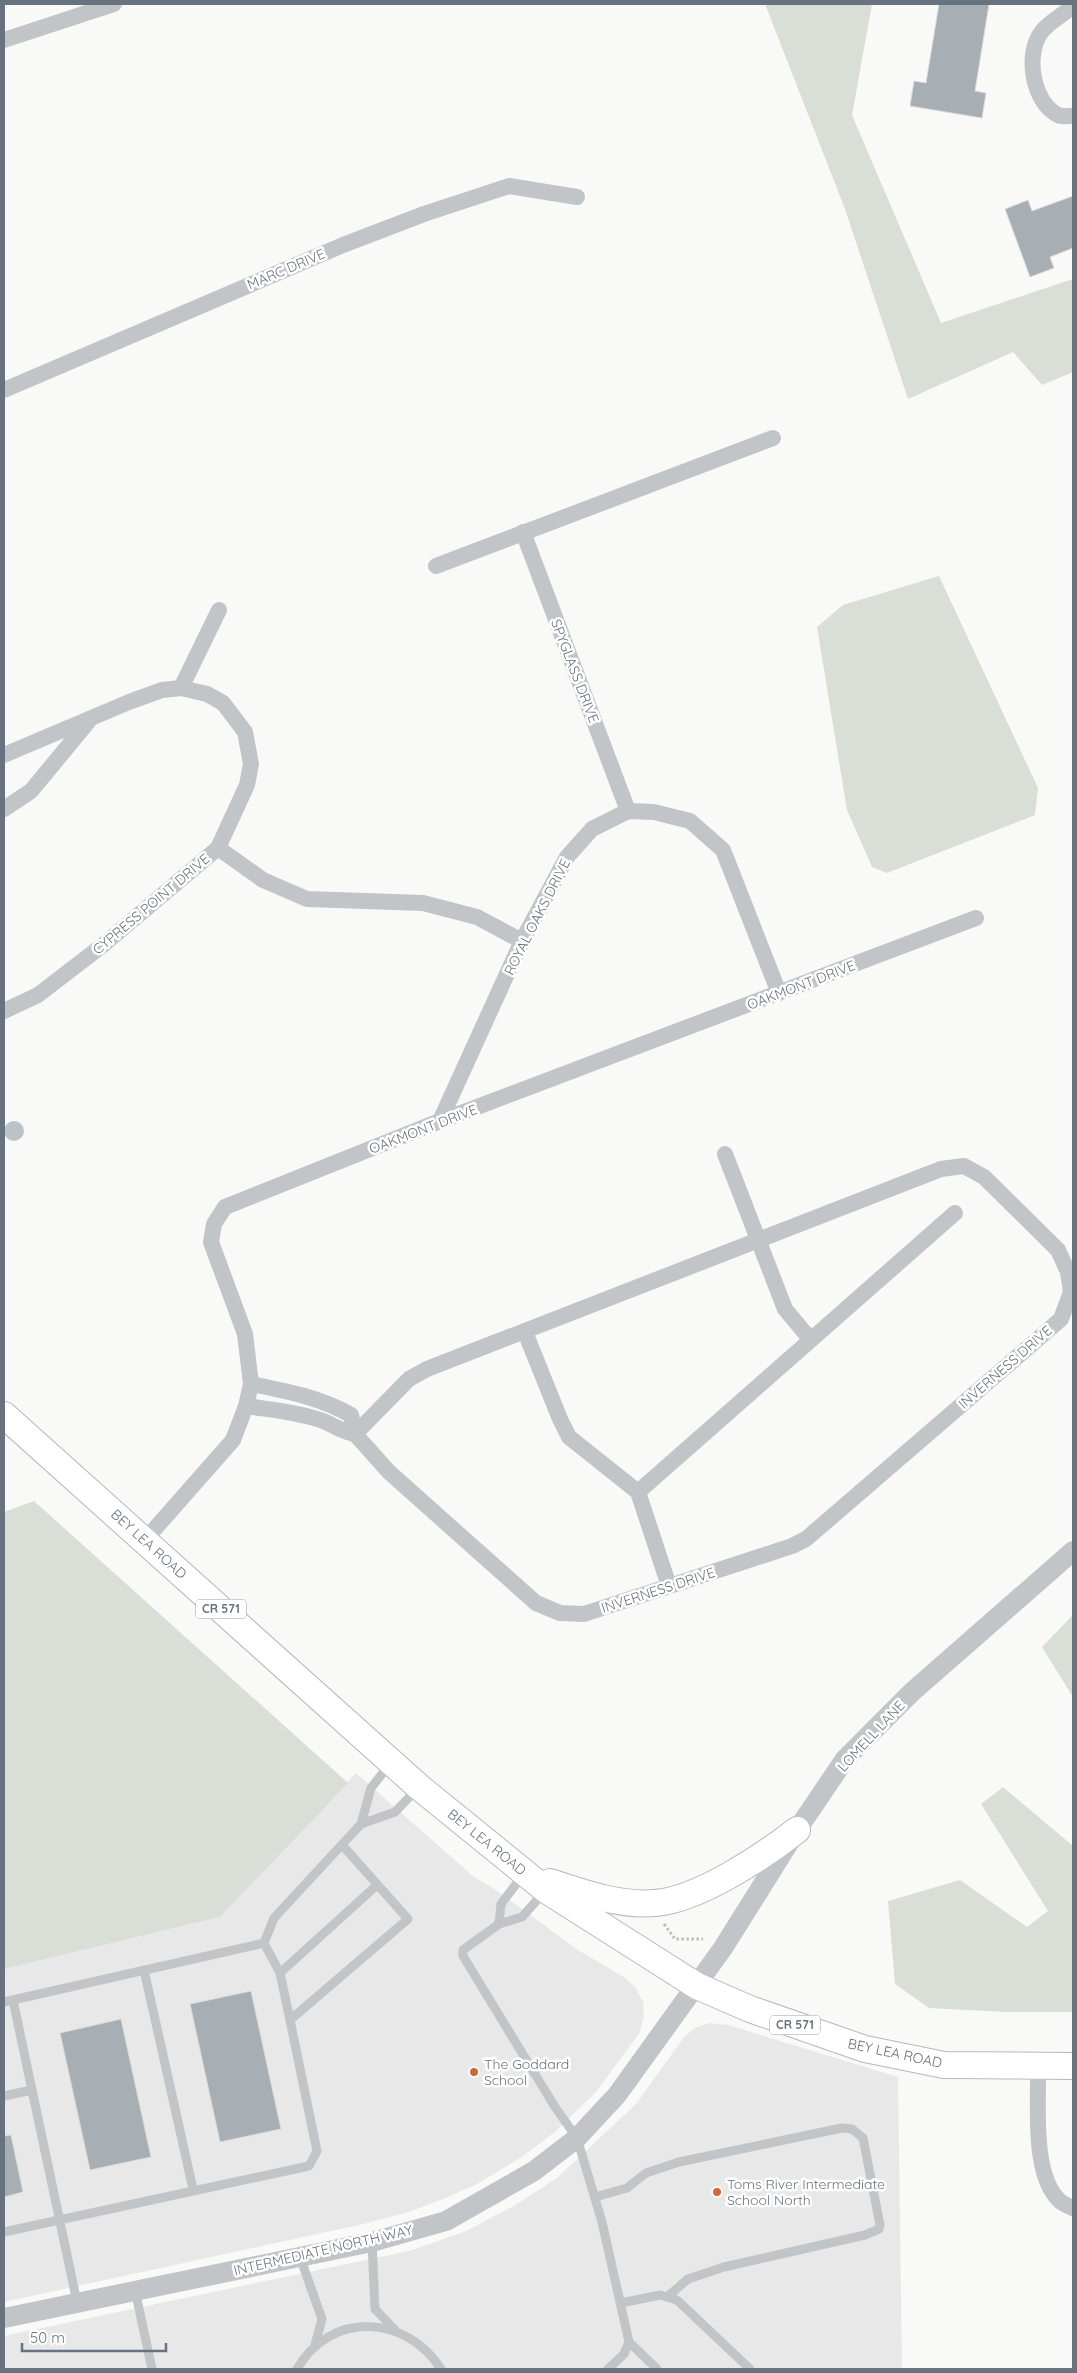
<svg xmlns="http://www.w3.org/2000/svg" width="1077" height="2373" viewBox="0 0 1077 2373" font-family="Quicksand,sans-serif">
	<rect width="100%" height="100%" fill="#f9f9f7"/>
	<!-- built -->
	<g fill="#e7e8e7">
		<polygon points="356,1773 474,1877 496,1890 578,1950 624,1977 635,1987 643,2002 644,2015 640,2032 596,2092 555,2132 520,2158 477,2184 448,2197 409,2212 363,2224 4,2302 4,1969 220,1917"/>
		<polygon points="709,2023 728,2025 898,2077 902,2369 4,2369 4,2336 409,2251 464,2232 514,2206 557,2178 636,2104 684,2037 695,2028"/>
	</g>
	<!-- green -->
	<g fill="#d9ded7">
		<polygon points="765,4 872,4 852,115 941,323 1073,279 1073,372 1042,385 1013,352 908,399 845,209"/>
		<polygon points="939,576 1038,788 1035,815 887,873 872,867 847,810 817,627 843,605"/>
		<polygon points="34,1501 348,1783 220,1917 4,1969 4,1512"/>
		<polygon points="1073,1615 1073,1697 1042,1647"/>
		<polygon points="1003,1787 1073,1846 1073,2012 1007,2012 929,2008 895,1984 888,1901 960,1880 1027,1927 1048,1911 981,1804"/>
	</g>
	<!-- water -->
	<circle fill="#bac3c8" cx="14" cy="1131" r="10"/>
	<!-- building -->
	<g fill="#a7aeb4" stroke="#dbdbda">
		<polygon points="939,4 989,4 975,91 986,93 982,118 910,106 914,81 926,83"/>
		<polygon points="1073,196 1073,248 1050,257 1054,268 1030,277 1005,209 1028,200 1032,211"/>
		<polygon points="251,1991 281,2129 220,2142 190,2004"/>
		<polygon points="121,2019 151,2157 90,2170 60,2033"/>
		<polygon points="11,2135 23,2192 4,2197 4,2136"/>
	</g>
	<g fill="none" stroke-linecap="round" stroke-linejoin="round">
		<defs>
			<g id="primary">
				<polyline points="4,1415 419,1787 546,1890 697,1986 750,2009 865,2049 944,2065 1073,2066"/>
				<path d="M550 1882C583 1893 620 1906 655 1903 698 1900 764 1856 797 1830"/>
			</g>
		</defs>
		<!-- primary casing -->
		<use href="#primary" stroke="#b5b9bc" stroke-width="28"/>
		<!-- path -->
		<polyline stroke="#bbbec0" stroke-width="3" stroke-dasharray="2.5 2.5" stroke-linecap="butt" points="664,1924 675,1939 703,1939"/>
		<!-- service -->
		<g stroke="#c1c5c8" stroke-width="9">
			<polyline points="361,1824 395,1812 417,1789"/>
			<polyline points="545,1891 522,1917 499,1924 463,1950 463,1956 555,2107 577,2138 602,2222 629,2342 657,2369"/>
			<polyline points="499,1924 501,1904 523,1875"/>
			<polyline points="264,1943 280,1973 290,2020"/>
			<polyline points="144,1970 193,2189"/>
			<polyline points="280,1973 377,1885"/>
			<polyline points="4,2002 264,1943 274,1918 361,1824 371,1788 389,1765"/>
			<polyline points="32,2090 77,2302"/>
			<polyline points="4,2096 32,2090 13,2000"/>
			<polyline points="595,2197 627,2188 646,2173 679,2162 842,2128 852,2129 863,2138 880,2225 879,2229 865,2235 724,2267 688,2279 667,2297"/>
			<polyline points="4,2232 309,2166 317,2151 290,2020 408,1919 343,1846"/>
			<polyline points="372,2242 375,2309 395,2330"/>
			<polyline points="300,2257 322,2319 315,2345"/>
			<polyline points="135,2290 152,2369"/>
			<polyline points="621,2303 660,2295 677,2300 750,2369"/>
			<path d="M297 2369C330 2311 406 2314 441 2369"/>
			<polyline points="608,2369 624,2354 629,2342"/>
		</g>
		<!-- minor -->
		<g stroke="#c1c5c8" stroke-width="16">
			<path d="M1073 6C1064 14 1051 21 1043 30 1024 52 1032 102 1058 115 1062 117 1069 116 1073 116"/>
			<polyline points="4,40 114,4"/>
			<polyline points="4,390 343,245 424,214 509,186 577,197"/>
			<polyline points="523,532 628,811"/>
			<polyline points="436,566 773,438"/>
			<polyline points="181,688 219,610"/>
			<polyline points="4,755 129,702 162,690 181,688 207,694 223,703 245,732 251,764 247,785 218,848 103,945 38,995 4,1011"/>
			<polyline points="4,809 31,791 88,722"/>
			<polyline points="218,848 263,880 307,899 423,903 477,917 522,941"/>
			<polyline points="440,1121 522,941 567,857 592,829 628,811 654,812 690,821 723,850 779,993"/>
			<polyline points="725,1154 785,1309 810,1339"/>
			<polygon points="964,1166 984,1177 1058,1250 1068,1272 1071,1292 1061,1319 806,1539 792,1546 584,1614 560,1613 536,1603 389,1472 355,1434 409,1379 427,1369 941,1169"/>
			<polyline points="525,1332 560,1419 569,1437 638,1492 669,1586"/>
			<path d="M246 1406C271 1410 299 1412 323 1421 336 1426 339 1431 355 1434L351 1415C319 1397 286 1391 251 1384"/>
			<polyline points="638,1492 955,1213"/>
			<polyline points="145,1540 233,1440 246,1406 251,1384 245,1334 211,1242 214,1224 225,1207 440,1121 976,918"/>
			<path d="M1038 2066C1039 2102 1031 2175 1060 2201 1063 2204 1069 2206 1073 2208"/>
		</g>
		<!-- tertiary -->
		<polyline stroke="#c1c5c8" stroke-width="20" points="4,2318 372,2242 446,2221 534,2171 577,2138 617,2095 723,1948 797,1830 845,1759 912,1692 1073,1551"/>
		<!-- primary -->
		<use href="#primary" stroke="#fff" stroke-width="26"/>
	</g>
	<!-- markers -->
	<g fill="#d1673f" stroke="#fff" stroke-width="2">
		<circle cx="474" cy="2072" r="5"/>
		<circle cx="717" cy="2192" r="5"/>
	</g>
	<g text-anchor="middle" stroke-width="5" stroke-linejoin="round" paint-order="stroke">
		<!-- shield labels -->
		<g fill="#fff" stroke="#959ea5" stroke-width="1">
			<rect x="196" y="1599.5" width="50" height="19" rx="4"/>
			<rect x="770" y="2015.5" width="50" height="19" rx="4"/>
		</g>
		<g font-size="12" font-weight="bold" fill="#67747f">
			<text x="221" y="1613">CR 571</text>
			<text x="795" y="2029">CR 571</text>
		</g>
		<!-- street labels -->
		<g font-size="14" fill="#67747f" stroke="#fff">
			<text transform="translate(286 269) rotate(-23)" y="5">MARC DRIVE</text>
			<text transform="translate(575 671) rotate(69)" y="5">SPYGLASS DRIVE</text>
			<text transform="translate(151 904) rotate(-40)" y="5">CYPRESS POINT DRIVE</text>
			<text transform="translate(537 917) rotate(-63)" y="5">ROYAL OAKS DRIVE</text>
			<text transform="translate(801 985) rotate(-21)" y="5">OAKMONT DRIVE</text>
			<text transform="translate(423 1129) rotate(-21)" y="5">OAKMONT DRIVE</text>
			<text transform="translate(1005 1367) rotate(-41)" y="5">INVERNESS DRIVE</text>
			<text transform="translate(149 1544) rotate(42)" y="5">BEY LEA ROAD</text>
			<text transform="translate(658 1590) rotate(-18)" y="5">INVERNESS DRIVE</text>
			<text transform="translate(871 1736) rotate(-47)" y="5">LOMELL LANE</text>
			<text transform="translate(487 1842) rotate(39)" y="5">BEY LEA ROAD</text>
			<text transform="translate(895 2053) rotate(12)" y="5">BEY LEA ROAD</text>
			<text transform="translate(323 2250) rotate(-13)" y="5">INTERMEDIATE NORTH WAY</text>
		</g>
		<!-- poi labels -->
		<g font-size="14" fill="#67747f" stroke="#fff" text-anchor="start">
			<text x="484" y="2069">The Goddard<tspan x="484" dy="16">School</tspan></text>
			<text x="727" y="2189">Toms River Intermediate<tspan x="727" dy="16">School North</tspan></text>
		</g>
	</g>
	<!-- border -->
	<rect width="1077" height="2373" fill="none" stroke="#67747f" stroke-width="10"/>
	<!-- scale -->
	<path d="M22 2343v8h144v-8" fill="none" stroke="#67747f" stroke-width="2.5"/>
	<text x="30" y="2343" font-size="15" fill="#67747f" stroke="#ffffff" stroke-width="4" paint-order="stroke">50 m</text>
</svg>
